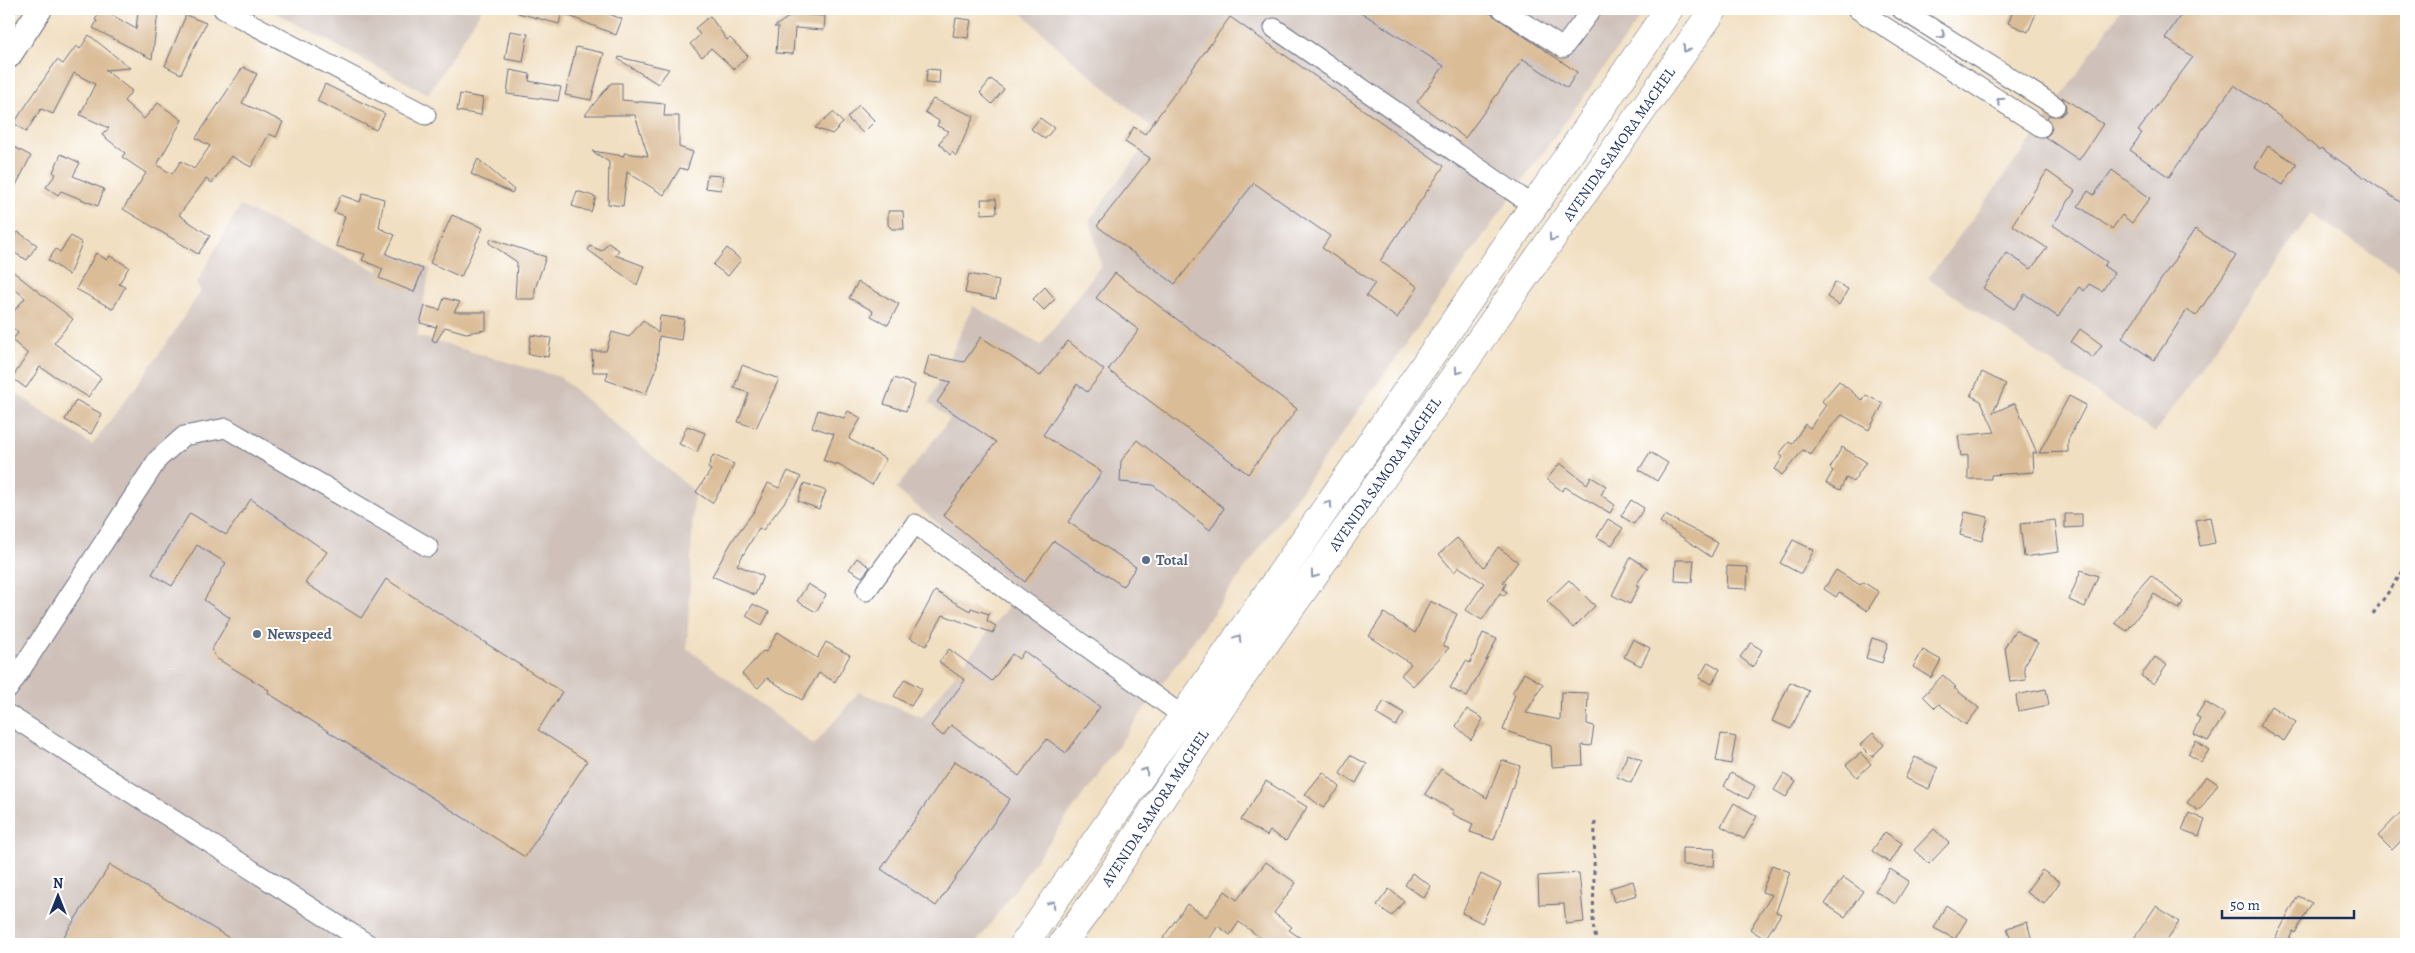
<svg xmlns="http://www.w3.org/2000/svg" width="2415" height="953" viewBox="0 0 2415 953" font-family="Alegreya,serif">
	<rect width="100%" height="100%" fill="#fff"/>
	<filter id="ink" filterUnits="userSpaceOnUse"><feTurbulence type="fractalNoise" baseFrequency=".02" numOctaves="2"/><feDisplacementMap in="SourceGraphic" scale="10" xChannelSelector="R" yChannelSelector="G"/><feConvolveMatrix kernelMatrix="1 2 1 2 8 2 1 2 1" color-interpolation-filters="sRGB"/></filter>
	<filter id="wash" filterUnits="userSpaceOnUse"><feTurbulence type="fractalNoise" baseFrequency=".0096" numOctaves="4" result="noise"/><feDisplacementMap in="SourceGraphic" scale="20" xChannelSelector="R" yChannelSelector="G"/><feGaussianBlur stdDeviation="1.12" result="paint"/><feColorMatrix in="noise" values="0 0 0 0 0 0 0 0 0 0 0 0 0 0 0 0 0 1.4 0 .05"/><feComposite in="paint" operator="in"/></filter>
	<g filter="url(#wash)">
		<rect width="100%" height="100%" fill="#f1dfc1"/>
		<!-- industrial -->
		<g fill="#cfc1ba">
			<polygon points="268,9 482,9 428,94"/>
			<polygon points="1018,9 1646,9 976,944 9,944 9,388 92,445 160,353 201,291 196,284 240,206 378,271 388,252 430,269 417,336 560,377 694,491 687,648 814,745 859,692 922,717 1020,591 896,489 950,419 929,403 973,306 1041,345 1101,265 1090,219 1156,131 1061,50"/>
			<polygon points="2121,9 2406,9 2406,275 2311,214 2155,433 1928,278 2041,127"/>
		</g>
		<g id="blocks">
			<!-- building -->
			<g fill="#dabc96">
				<polygon points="102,9 136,29 138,11 158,13 152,59 93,28 97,21 95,20"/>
				<polygon points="518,9 596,9 622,19 616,35 562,13 559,24 518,13"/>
				<polygon points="1356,9 1484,9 1577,72 1567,88 1523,59 1465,138 1417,102 1444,66"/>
				<polygon points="2014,9 2038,9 2028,32 2008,23"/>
				<polygon points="2185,9 2406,9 2406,206 2321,148 2319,150 2279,116 2234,85 2169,177 2130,150 2142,133 2138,131 2193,57 2165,38"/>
				<polygon points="796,12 796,14 825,16 824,30 795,28 793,54 776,53 778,27 774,27"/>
				<polygon points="186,15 206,23 181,74 165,66"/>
				<polygon points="710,16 727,40 730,38 748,56 734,69 711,48 702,57 690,44 700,35 695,28"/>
				<polygon points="1230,17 1444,166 1380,261 1418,287 1397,318 1366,296 1375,283 1322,248 1330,236 1254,183 1175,284 1097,226 1150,158 1125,142 1134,127 1145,134"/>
				<polygon points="956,18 971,20 968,38 953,36"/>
				<polygon points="510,31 528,34 523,62 505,59"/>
				<polygon points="89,35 130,68 105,70 132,91 124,101 144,119 158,103 182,120 157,165 172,174 181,161 194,169 210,146 196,138 243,67 257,74 242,103 283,122 276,137 269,134 251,167 231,156 212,183 206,179 179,215 210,236 198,254 123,209 146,173 122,157 125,153 102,135 109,128 80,115 95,84 74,73 53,114 41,109 26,132 14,123 57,60 63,64 76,46 80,49"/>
				<polygon points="576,47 604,53 591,100 565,95"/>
				<polygon points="619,57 669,69 658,84 618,59"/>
				<polygon points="927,69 940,70 939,84 926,83"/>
				<polygon points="510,70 530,74 529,81 561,87 558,101 507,94"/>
				<polygon points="991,79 1004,89 992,104 980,93"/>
				<polygon points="611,83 622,83 622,100 665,104 664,116 679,116 679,147 693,152 687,170 680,168 664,195 627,172 623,206 608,204 609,162 592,151 624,156 624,153 648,156 635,115 585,115"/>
				<polygon points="325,84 385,114 376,130 317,101"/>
				<polygon points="460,94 483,98 481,115 457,111"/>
				<polygon points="2062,97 2103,124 2079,160 2045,137 2050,133 2052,128 2047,118 2049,115 2060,116 2065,112 2066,106"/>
				<polygon points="933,99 974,116 956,156 952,152 950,155 939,143 949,131 937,126 939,121 925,112"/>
				<polygon points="859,105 875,121 863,133 847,118"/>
				<polygon points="833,112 843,123 832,134 815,128"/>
				<polygon points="1040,118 1054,128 1045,139 1031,129"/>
				<polygon points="2268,146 2297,164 2283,185 2255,167"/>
				<polygon points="14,147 31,156 9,199 9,157"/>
				<polygon points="61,154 80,163 73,176 104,189 98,206 61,191 58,195 46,187 56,174 53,172"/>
				<polygon points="478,159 514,190 512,193 471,174"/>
				<polygon points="2112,170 2150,198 2132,223 2122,215 2112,229 2078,206 2088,191 2094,195"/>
				<polygon points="2047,171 2075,191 2053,225 2107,262 2104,266 2114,273 2102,291 2089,284 2084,291 2079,287 2058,317 2025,294 2014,309 1983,288 2007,253 2031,269 2047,248 2012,225"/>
				<polygon points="707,175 723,176 721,190 705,188"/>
				<polygon points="577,191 596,197 591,212 572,206"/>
				<polygon points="363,193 384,199 379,228 395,235 386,254 423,269 414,292 379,278 383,269 362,260 365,254 336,246 345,216 334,212 341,195 360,202"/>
				<polygon points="981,199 996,199 997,213 982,214"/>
				<polygon points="888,211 903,211 904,229 892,229 888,225"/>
				<polygon points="452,215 483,228 461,277 430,263"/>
				<polygon points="2195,229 2236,256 2196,316 2187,310 2154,360 2122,338"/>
				<polygon points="18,232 37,245 27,260 9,250 9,246"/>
				<polygon points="71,236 82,243 69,275 48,260 56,249 60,252"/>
				<polygon points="491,239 546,257 535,289 535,299 515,299 517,262 489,243"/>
				<polygon points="608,243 619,250 615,255 644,266 637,285 588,250 590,246 602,251"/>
				<polygon points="727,248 741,260 728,276 713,265"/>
				<polygon points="96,253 107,260 110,256 129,267 119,284 125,287 113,309 76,289"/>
				<polygon points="12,271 73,319 54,343 101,378 88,397 40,367 26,388 12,378 28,354 12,340 18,333 9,324 9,317 25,298 9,284 9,275"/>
				<polygon points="1115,273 1297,409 1248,474 1108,370 1139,330 1096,298"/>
				<polygon points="969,274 999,280 996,299 965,293"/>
				<polygon points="858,282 899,304 888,325 871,316 873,311 849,298"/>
				<polygon points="1835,282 1848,289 1839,305 1827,297"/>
				<polygon points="1045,287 1055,299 1044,310 1033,299"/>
				<polygon points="444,298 460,302 454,312 486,312 486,330 466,333 445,327 436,342 432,340 437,325 436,327 420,323 425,306 440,310"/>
				<polygon points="660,316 684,319 681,340 659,336 657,365 646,394 606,380 608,372 593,372 592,351 606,351 612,332 629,337 643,320 658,333"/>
				<polygon points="2080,329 2102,345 2093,358 2071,342"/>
				<polygon points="531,335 551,338 548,357 528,354"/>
				<polygon points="981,337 1040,376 1068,341 1104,370 1087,392 1077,384 1043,435 1102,472 1068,522 1136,567 1123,586 1054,541 1025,582 943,515 996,442 937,402 951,382 924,375 929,355 964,362"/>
				<polygon points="742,365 779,379 756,428 738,422 749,393 734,388"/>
				<polygon points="1982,372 2006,384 1993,413 2015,403 2037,453 2033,453 2034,472 1991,475 1991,479 1968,479 1968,455 1961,456 1958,436 1995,432 1981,401 1971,396"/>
				<polygon points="894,378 915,385 906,411 884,404"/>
				<polygon points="1839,381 1863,401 1866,395 1883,404 1869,430 1842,415 1829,429 1811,455 1803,450 1782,475 1775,469 1783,457 1779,454 1789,442 1792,444 1805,424 1810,428 1826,405 1822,401"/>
				<polygon points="2069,396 2086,405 2068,440 2068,452 2039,453"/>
				<polygon points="76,400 102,414 91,434 65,420"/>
				<polygon points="818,410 844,418 848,411 861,418 849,439 886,459 872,485 837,463 836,465 823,460 834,434 812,427"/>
				<polygon points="687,426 705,433 697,452 679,444"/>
				<polygon points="1137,440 1224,508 1210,530 1153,485 1120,482 1121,461"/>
				<polygon points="1842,447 1866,462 1853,482 1846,478 1840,490 1826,483 1833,471 1830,468"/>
				<polygon points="1650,452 1668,463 1657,481 1639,470"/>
				<polygon points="713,455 734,464 724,485 712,503 696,492 711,470 708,468"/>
				<polygon points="1560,463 1587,484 1591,477 1606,486 1601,495 1615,505 1610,513 1565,487 1562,491 1547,479"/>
				<polygon points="788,471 801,477 796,487 763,530 759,528 737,565 763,576 755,595 712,576 734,538 755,510 768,483 779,488"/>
				<polygon points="804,483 826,491 819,509 798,501"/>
				<polygon points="251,499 327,552 305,583 361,618 386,579 562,692 538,730 587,761 525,857 268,693 269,690 216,658 212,649 230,618 204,600 226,563 197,545 172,586 152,574 190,513 226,535"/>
				<polygon points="1631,500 1644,508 1634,524 1621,516"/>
				<polygon points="1965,512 1988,517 1982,541 1960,535"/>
				<polygon points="2065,514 2082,514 2082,527 2065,528"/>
				<polygon points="1665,515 1718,543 1711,557 1660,522"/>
				<polygon points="2210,517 2215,543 2200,546 2195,520"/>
				<polygon points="1608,519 1623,528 1612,545 1597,537"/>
				<polygon points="2055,520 2059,552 2024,557 2020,524"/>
				<polygon points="1457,538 1484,567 1498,547 1518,562 1503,582 1506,584 1503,589 1507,592 1504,596 1500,593 1482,620 1466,610 1484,583 1459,567 1454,572 1439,554"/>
				<polygon points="1793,540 1814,550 1801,574 1780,563"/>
				<polygon points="1631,557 1648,568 1636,585 1639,586 1630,604 1612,595"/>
				<polygon points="857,558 870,567 862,577 849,569"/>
				<polygon points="1676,560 1694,560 1692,582 1675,581"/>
				<polygon points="1727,566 1748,567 1747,589 1726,588"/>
				<polygon points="1836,570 1860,585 1863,582 1879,592 1867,611 1839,592 1836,597 1824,589"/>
				<polygon points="2081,570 2098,576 2085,607 2069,600"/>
				<polygon points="2151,575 2183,602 2179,609 2154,594 2127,631 2115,623 2136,592"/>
				<polygon points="1569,580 1595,606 1573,628 1547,601"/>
				<polygon points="808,584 826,595 816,612 797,601"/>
				<polygon points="935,591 970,611 971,608 989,614 987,621 996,626 993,633 943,615 926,646 910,638"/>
				<polygon points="1430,601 1457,614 1443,645 1449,648 1413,686 1401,675 1411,664 1369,636 1384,613 1415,633"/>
				<polygon points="753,604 769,612 762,625 746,616"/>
				<polygon points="2015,630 2038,643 2024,666 2026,680 2010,682 2005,647"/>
				<polygon points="778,632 817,658 826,642 850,655 835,682 819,673 802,700 767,678 758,688 742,674 763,651 766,652"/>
				<polygon points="1483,633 1497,639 1467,697 1450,688 1466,661 1470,663"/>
				<polygon points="1872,638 1888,643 1882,663 1866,658"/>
				<polygon points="1633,639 1650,648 1641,666 1624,657"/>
				<polygon points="1751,643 1762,650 1753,667 1740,657"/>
				<polygon points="949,649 992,681 1012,654 1019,659 1024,651 1100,707 1066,753 1047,739 1019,776 951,725 943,736 931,726 965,680 939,662"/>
				<polygon points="1923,650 1941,660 1931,678 1913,667"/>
				<polygon points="2155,657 2167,665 2154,684 2141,676"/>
				<polygon points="1708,662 1720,669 1712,684 1699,678"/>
				<polygon points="1524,673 1543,684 1526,713 1560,720 1561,692 1588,693 1587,724 1594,726 1591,746 1582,745 1583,765 1552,767 1551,746 1503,730 1515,694 1512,693"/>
				<polygon points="1943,675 1956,687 1954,688 1979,708 1966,725 1939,704 1935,708 1923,696"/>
				<polygon points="905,679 922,689 911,706 894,696"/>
				<polygon points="1790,682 1809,691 1791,729 1772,721"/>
				<polygon points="2046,689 2049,705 2018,711 2016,695"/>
				<polygon points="1384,701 1404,713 1396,726 1376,714"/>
				<polygon points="2205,702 2225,714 2208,741 2193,734 2200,718 2196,716"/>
				<polygon points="2271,706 2296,722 2284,741 2259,726"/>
				<polygon points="1467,709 1483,719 1471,740 1456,726"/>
				<polygon points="1873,733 1884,745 1872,757 1860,745"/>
				<polygon points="1721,734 1736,737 1731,764 1716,761"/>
				<polygon points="2196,741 2209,750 2201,762 2188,754"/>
				<polygon points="1861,753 1871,764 1857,777 1846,765"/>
				<polygon points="1628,754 1642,760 1631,783 1617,777"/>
				<polygon points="1350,755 1367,764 1356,783 1340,774"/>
				<polygon points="1915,757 1938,768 1929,789 1905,778"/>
				<polygon points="1502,760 1520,766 1494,840 1470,832 1473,824 1452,814 1454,811 1425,794 1441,769 1487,798"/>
				<polygon points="955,761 1010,799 936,906 881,869"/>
				<polygon points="1323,772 1340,787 1323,808 1305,794"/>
				<polygon points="1731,773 1755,786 1748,799 1724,786"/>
				<polygon points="1784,774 1796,782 1786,797 1774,790"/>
				<polygon points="2206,776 2218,784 2199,811 2187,803"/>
				<polygon points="1266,781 1307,807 1286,841 1270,831 1267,836 1241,820"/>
				<polygon points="1734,803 1757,816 1744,839 1721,826"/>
				<polygon points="2406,807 2406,836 2392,850 2378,836"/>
				<polygon points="2189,813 2205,820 2199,836 2182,830"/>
				<polygon points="1934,829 1949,843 1929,864 1914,850"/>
				<polygon points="1885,832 1902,843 1890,863 1872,851"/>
				<polygon points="1682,848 1715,849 1714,866 1682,865"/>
				<polygon points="1266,862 1296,883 1274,913 1292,927 1289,930 1309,944 1269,944 1239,922 1230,935 1218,926 1206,944 1172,944 1163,938 1187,904 1206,917 1225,891 1237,900"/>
				<polygon points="110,865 239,944 59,944"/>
				<polygon points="1772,865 1790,872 1776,912 1781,914 1765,939 1750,929 1772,895 1762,892"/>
				<polygon points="1890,869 1909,881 1895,904 1875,891"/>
				<polygon points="2042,870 2060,882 2044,904 2026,892"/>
				<polygon points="1412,873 1431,886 1424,898 1405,885"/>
				<polygon points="1579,873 1584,922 1566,924 1564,904 1539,905 1538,876"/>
				<polygon points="1481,874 1501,884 1482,923 1462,913"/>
				<polygon points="1843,877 1863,891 1845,917 1825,904"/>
				<polygon points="1633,881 1637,895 1614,902 1610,888"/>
				<polygon points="1389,889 1404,901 1392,916 1377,905"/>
				<polygon points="2298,896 2312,903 2295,933 2293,931 2287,944 2272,944"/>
				<polygon points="1946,905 1967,919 1955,939 1934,928"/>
				<polygon points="2156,906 2179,922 2164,944 2130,944"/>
				<polygon points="2027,922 2032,941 2012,944 2007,928"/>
			</g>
		</g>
	</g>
	<g filter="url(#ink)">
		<use href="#blocks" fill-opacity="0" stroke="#666d81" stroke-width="1"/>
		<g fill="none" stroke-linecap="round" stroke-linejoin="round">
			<defs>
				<g id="minor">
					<polyline points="223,9 426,115"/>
					<polyline points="1502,9 1563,48 1592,9"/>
					<polyline points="1857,9 2041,127"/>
					<polyline points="1901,9 2055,106"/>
					<polyline points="1274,28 1534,206"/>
					<polyline points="866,591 915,524 1183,716"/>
					<polyline points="9,688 158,459 184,436 226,428 428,547"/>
					<polyline points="9,715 368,944"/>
				</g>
				<polyline id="major" points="9,56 40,9"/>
				<g id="highway">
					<polyline points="1024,944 1206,683 1669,9"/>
					<polyline points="1062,944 1094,901 1234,688 1714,9"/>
				</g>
			</defs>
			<!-- minor casing -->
			<use href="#minor" stroke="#666d81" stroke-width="21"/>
			<!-- major casing -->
			<use href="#major" stroke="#666d81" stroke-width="26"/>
			<!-- highway casing -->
			<use href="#highway" stroke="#666d81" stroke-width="29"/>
			<!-- path -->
			<g stroke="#666d81" stroke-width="3" stroke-dasharray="4 4" stroke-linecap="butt">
				<polyline points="2373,614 2406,567"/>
				<polyline points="1595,822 1593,925 1597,944"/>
			</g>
			<!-- minor -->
			<use href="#minor" stroke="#fff" stroke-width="19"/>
			<!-- major -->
			<use href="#major" stroke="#fff" stroke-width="24"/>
			<!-- highway -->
			<use href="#highway" stroke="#fff" stroke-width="28"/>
		</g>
		<!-- one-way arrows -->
		<defs><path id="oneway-chevron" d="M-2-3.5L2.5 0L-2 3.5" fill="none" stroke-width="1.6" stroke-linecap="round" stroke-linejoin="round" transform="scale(1.25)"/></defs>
		<g stroke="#8d97ae">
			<use href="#oneway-chevron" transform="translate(1942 35) rotate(32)"/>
			<use href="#oneway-chevron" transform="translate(1686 49) rotate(125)"/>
			<use href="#oneway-chevron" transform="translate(2000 101) rotate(-147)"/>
			<use href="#oneway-chevron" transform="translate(1552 238) rotate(125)"/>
			<use href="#oneway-chevron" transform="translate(1458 371) rotate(125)"/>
			<use href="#oneway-chevron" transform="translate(1329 504) rotate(-56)"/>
			<use href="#oneway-chevron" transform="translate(1314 575) rotate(125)"/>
			<use href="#oneway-chevron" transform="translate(1238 638) rotate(-56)"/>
			<use href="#oneway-chevron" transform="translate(1145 771) rotate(-55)"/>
			<use href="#oneway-chevron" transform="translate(1052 904) rotate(-55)"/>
		</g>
	</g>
	<!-- markers -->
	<g fill="#5c6f8a" stroke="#fff" stroke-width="2">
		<circle cx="1146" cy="560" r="5"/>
		<circle cx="257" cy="634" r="5"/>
	</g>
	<g text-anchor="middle" stroke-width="4" stroke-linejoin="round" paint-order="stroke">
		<!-- street labels -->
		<g font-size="15" fill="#1b2f5e" stroke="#fff">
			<text transform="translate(1619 144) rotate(-55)" y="5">AVENIDA SAMORA MACHEL</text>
			<text transform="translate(1385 474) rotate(-55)" y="5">AVENIDA SAMORA MACHEL</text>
			<text transform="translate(1155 808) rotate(-57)" y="5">AVENIDA SAMORA MACHEL</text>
		</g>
		<!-- service labels -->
		<g font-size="15" font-weight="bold" fill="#4e5e75" stroke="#fff" text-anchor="start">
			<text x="1156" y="565">Total</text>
			<text x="267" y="639">Newspeed</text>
		</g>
	</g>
	<!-- margin -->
	<rect width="2415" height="953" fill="none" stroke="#fff" stroke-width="30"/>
	<!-- north arrow -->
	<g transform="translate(58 896)" stroke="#ffffff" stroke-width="4" paint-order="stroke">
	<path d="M0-4L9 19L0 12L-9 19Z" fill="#1b2f5e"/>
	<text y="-8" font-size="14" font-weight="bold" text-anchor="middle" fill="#1b2f5e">N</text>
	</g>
	<!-- scale -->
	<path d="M2222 910v8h132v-8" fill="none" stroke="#1b2f5e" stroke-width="2.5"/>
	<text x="2230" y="910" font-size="15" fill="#1b2f5e" stroke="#ffffff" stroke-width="4" paint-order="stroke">50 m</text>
</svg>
